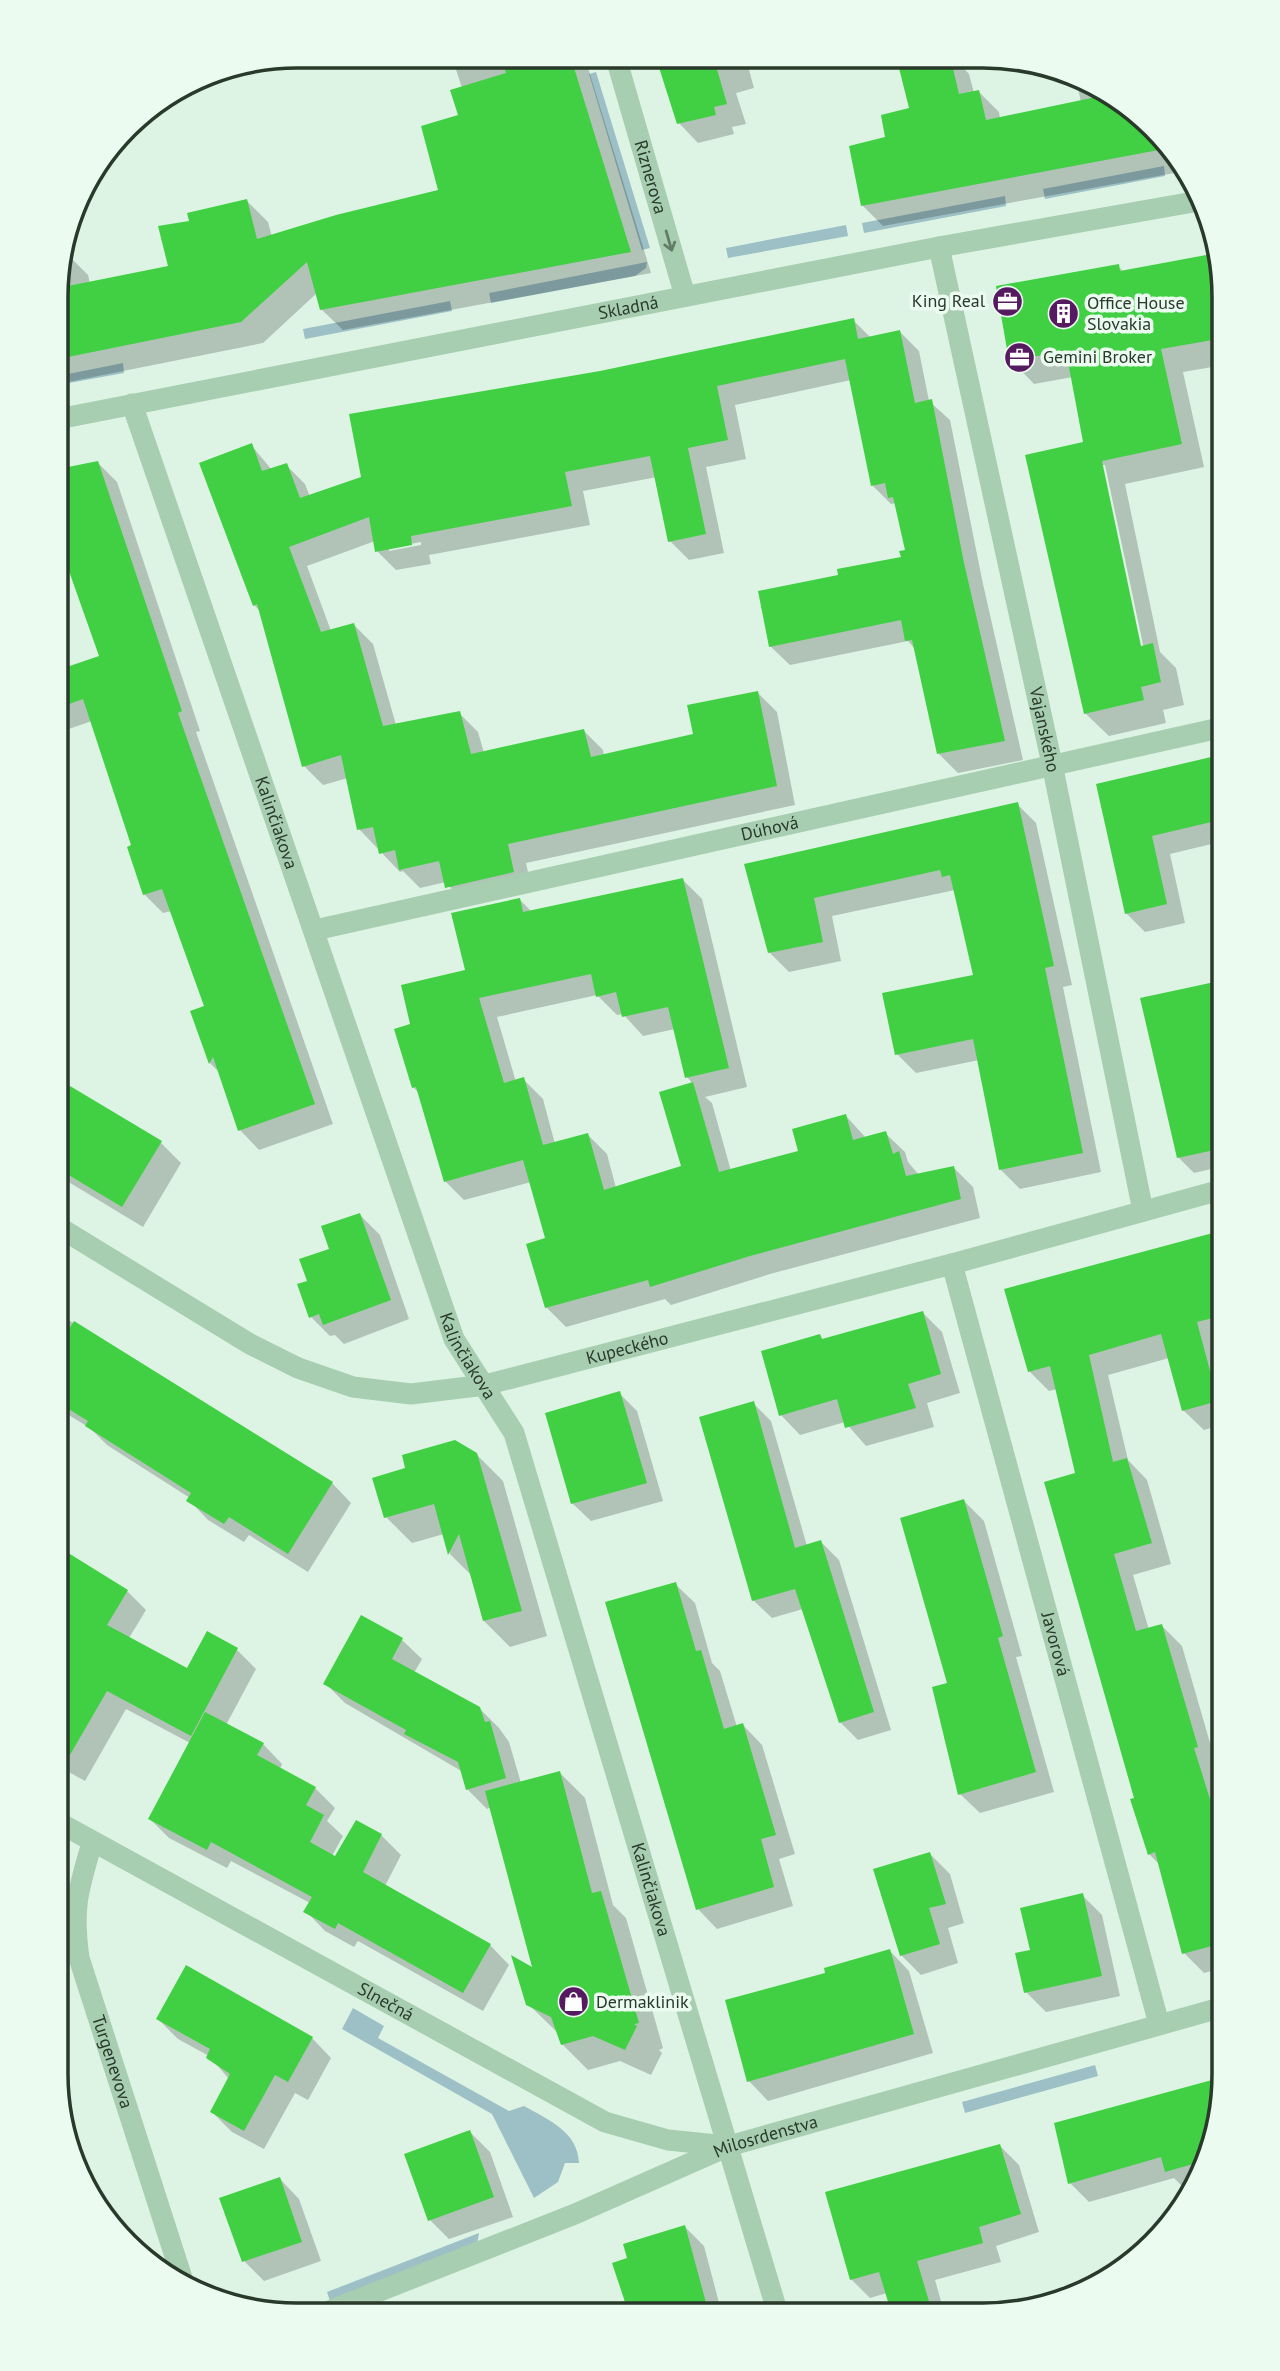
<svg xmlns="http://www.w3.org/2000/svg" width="1280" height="2371" viewBox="0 0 1280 2371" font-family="'PT Sans',sans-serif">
	<rect width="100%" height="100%" fill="#ddf4e4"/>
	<!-- green -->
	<g fill="#9cc0c5">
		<polygon points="596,72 650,248 642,250 589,74"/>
		<polygon points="1164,166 1165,176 1045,199 1043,189"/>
		<polygon points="1005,196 1006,206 864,233 862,223"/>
		<polygon points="846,225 848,236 728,258 726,248"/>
		<polygon points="647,262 646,268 635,276 491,303 489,293"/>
		<polygon points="450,301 452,311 305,339 303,329"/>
		<polygon points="123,363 124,373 58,385 58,376"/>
		<path d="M353 2008 384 2026 378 2038 509 2111 524 2106C549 2120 578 2132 579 2163H565L558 2182 534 2198 492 2114 342 2029Z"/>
		<polygon points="1095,2065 1098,2076 965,2113 962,2102"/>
		<polygon points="479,2233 477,2245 330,2301 327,2292"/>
	</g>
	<!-- shadow -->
	<g fill="#0003" fill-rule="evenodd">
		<polygon points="452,57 585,58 651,273 343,330 321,309 317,293 263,343 58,384 58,266 61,255 67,254 88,275 90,284 170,267 191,222 247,201 268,222 272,237 440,192 460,116 462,88"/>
		<polygon points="659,58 746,59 754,88 736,93 746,124 732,127 734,134 698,143 679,123"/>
		<polygon points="916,60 956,60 969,74 974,93 978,91 999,112 1000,119 1081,102 1077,84 1142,116 1180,172 883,226 863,206 887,139 912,109 900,63"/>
		<path d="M1217 255 1224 297V365L1183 372 1204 467 1125 484 1160 652 1176 668 1184 705 1163 710 1166 723 1109 736 1085 713V443L1073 377 1034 384 1011 360 1118 266 1124 272ZM1102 465H1105L1145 654H1141Z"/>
		<path d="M853 320 871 338 900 332 919 351 929 401 950 420 983 584 1023 760 958 773 939 754 915 649 908 641 790 665 770 646 840 576 903 558 907 551 896 503 891 504 872 485 851 380 735 405 746 459 706 467 724 553 689 560 670 541 657 477 583 491 590 525 429 555 431 564 396 570 377 551 375 541 307 566 331 631 354 625 373 644 396 725 459 713 478 732 484 753 584 731 603 750 604 756 695 736 758 693 777 712 795 805 526 863 532 891 466 906 446 882 420 888 403 871 400 872 359 829 348 778 323 785 304 766 261 612 254 605 251 445 272 470 286 465 305 484 310 497 363 478 600 373ZM421 542V545L389 551V548Z"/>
		<polygon points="98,463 117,482 200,731 196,732 333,1124 259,1150 240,1130 220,1073 210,1063 192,1012 206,1007 172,911 163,913 144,894 134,846 92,721 57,733 58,672 102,657 61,543 58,544 58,471"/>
		<polygon points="1224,757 1224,841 1170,854 1185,923 1145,932 1126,913 1098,786"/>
		<polygon points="1017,804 1036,823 1072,985 1063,987 1101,1172 1020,1189 1001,1170 979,1060 916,1073 897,1054 975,976 955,890 832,916 841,961 789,972 770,953 746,865"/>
		<path d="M682 879 702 899 747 1087 705 1097 712 1103 731 1171 800 1153 846 1116 866 1138 885 1133 905 1152 908 1162 919 1175 954 1168 973 1187 980 1218 770 1274 671 1305 665 1299 566 1327 546 1307 547 1240 531 1182 464 1200 445 1181 420 1094 413 1087 412 1025 467 972 520 900 532 912ZM597 995 617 1015 623 1014 643 1036 675 1029 687 1077 693 1084 683 1167 616 1188 607 1154 588 1135 555 1144 543 1099 523 1079 516 1082 497 1017Z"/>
		<polygon points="1224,897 1224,937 1215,899"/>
		<polygon points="1224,996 1224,1166 1194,1173 1178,1157"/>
		<polygon points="57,1083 161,1143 181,1163 143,1227 57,1175"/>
		<polygon points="360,1215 380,1235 409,1319 344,1344 335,1335 330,1336 311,1317 309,1283"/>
		<polygon points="1224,1232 1224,1341 1216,1343 1224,1370 1224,1424 1204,1430 1183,1410 1169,1358 1108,1375 1128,1460 1147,1480 1171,1564 1133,1575 1149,1630 1162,1626 1182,1646 1217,1767 1213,1768 1224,1802 1223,1968 1204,1973 1184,1953 1160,1865 1149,1854 1136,1799 1077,1474 1058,1389 1049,1391 1029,1371"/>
		<polygon points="57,1313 332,1483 351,1503 308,1572 249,1535 244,1542 208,1520 189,1500 190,1498 107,1445 90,1428 57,1408"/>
		<polygon points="923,1313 942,1332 960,1393 927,1403 934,1427 866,1446 845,1422 800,1435 781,1415 819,1336 824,1340"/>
		<polygon points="619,1393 637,1411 663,1501 591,1521 573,1504 547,1414"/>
		<polygon points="753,1403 771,1421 807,1546 821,1542 839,1560 891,1730 858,1740 840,1722 803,1609 772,1618 753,1600"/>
		<polygon points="476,1454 503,1481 547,1636 510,1647 484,1621 472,1576 450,1554 444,1534 412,1543 386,1517 407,1470"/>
		<polygon points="964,1501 984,1521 1022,1656 1016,1657 1054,1792 980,1813 960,1794 944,1737 947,1736"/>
		<polygon points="57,1548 127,1591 146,1610 129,1638 188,1670 208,1634 237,1650 256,1669 226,1725 263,1744 282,1764 280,1769 315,1788 335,1808 327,1821 343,1836 332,1856 336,1858 381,1835 401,1855 385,1886 490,1945 509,1965 483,2011 358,1941 354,1947 325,1931 306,1911 310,1903 231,1861 227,1868 169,1838 150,1819 190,1743 126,1709 85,1781 56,1765 56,1646 66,1629 57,1623"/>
		<polygon points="675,1584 695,1603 712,1663 720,1671 737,1727 743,1725 762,1745 795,1854 779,1859 793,1906 717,1929 698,1909"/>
		<polygon points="362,1617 402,1640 422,1659 414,1673 479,1708 499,1728 509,1742 521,1783 560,1773 585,1798 613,1905 626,1918 663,2048 659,2050 662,2053 651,2075 620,2061 588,2070 562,2044 558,2033 528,2004 534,1970 491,1807 487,1809 467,1789 463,1772 345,1703 325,1683"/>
		<polygon points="930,1854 950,1874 964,1923 948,1928 958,1963 921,1975 901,1955"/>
		<polygon points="1082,1895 1102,1915 1120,1996 1046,2012 1026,1992 1032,1951"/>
		<polygon points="890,1951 909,1971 933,2053 768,2101 749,2081 827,1974"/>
		<polygon points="158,2019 312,2038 331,2058 308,2100 295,2093 264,2149 232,2132 212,2112 229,2079 209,2056 178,2039"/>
		<polygon points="1223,2079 1211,2152 1191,2189 1186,2190 1174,2178 1089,2202 1070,2183 1056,2124"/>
		<polygon points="470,2132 490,2152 513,2217 449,2239 430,2220"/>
		<polygon points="1000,2146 1019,2165 1039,2232 996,2246 1001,2262 935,2280 945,2315 893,2315 887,2293 870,2298 851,2279"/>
		<polygon points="280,2179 299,2199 321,2261 264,2281 244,2261 222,2199"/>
		<polygon points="685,2227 704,2246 722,2314 587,2314 626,2300 629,2259"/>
		<polygon points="522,2309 527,2314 509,2314"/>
	</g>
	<!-- building -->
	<g fill="#41cf44">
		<polygon points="501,57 571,58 631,252 320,310 307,262 241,322 58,359 58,288 168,266 158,226 189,221 187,213 247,199 257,239 336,215 438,190 421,126 458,115 450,90 506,73"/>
		<polygon points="656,58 714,59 727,104 714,107 716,115 677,124"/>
		<polygon points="897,60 951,60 959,94 979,90 986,120 1101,96 1142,116 1164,149 861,206 849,146 885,137 881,115 909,108"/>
		<polygon points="1217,253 1224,297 1224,338 1161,349 1182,444 1102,461 1141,646 1153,643 1161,682 1141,687 1144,700 1084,714 1025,455 1083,442 1066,351 1009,361 996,286 1119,264 1120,271"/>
		<polygon points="854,318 858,339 900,330 915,403 932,399 964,563 1005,741 937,754 912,640 905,641 901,620 769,647 758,591 838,575 837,569 901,557 899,551 905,550 893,497 888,498 885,483 871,486 845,359 717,386 728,440 688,448 706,534 668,542 650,456 565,472 572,506 411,536 412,545 375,552 369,517 289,547 321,632 354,623 383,726 460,711 471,754 584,729 591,757 693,734 687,705 758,691 777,786 508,844 514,872 445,888 439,861 399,870 395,850 379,854 373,827 357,830 341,755 302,767 257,604 253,606 199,463 252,443 262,471 287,463 300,498 361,477 349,414 600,371"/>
		<polygon points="98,461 182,711 178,713 315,1104 238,1131 213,1057 209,1064 190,1011 204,1006 162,889 143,895 127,847 131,845 83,699 58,708 58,670 99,656 58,540 58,469"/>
		<polygon points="1224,754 1224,819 1152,836 1167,904 1125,914 1096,784"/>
		<polygon points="1018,802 1054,966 1045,968 1083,1153 999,1170 973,1039 895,1055 882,993 973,975 950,875 942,877 940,870 814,898 823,942 768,953 744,864"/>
		<polygon points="683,878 729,1068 685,1078 668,1007 622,1017 616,992 596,997 591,974 479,998 504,1083 524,1077 543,1145 588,1133 604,1190 681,1166 659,1092 693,1082 719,1172 798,1151 792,1129 846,1114 853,1140 886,1131 893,1154 899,1151 906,1176 954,1166 961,1199 750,1256 650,1287 648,1280 545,1308 526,1244 545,1238 523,1160 444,1182 416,1087 412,1088 394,1029 410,1024 401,985 465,970 451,913 520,898 523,912"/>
		<polygon points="1224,980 1224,1148 1177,1158 1140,998"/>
		<polygon points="70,1086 162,1141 122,1207 57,1168 57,1107"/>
		<polygon points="360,1213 391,1300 323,1325 319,1314 309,1318 297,1284 307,1281 299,1259 329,1249 321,1226"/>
		<polygon points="1224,1230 1224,1315 1197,1322 1218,1401 1182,1411 1161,1334 1089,1355 1113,1462 1127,1458 1152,1543 1114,1554 1136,1631 1162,1624 1198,1747 1194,1748 1224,1844 1223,1943 1182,1954 1155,1852 1148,1855 1130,1799 1134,1798 1044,1482 1075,1473 1050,1366 1028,1372 1004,1289"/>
		<polygon points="923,1311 941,1374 908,1384 916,1408 845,1428 837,1399 779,1416 761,1351 820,1334 822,1339"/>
		<polygon points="74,1321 333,1482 288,1554 229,1517 224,1524 186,1501 191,1493 85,1426 88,1421 57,1402 57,1348"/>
		<polygon points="620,1391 647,1483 571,1504 545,1413"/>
		<polygon points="754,1401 795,1548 821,1540 874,1712 839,1723 795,1589 752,1601 699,1417"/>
		<polygon points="455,1440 477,1453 522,1611 483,1621 459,1534 448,1555 434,1504 384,1518 372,1478 405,1468 402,1455"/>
		<polygon points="964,1499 1003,1636 998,1638 1036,1772 958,1795 932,1687 947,1683 900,1518"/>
		<polygon points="57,1546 128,1590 107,1625 187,1668 207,1631 238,1648 191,1736 107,1691 56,1779"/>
		<polygon points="676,1582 696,1651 701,1650 724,1729 743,1723 776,1835 761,1839 774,1887 696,1910 605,1602"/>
		<polygon points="361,1615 403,1638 392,1659 480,1707 485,1722 490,1721 506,1778 466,1790 458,1762 404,1734 406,1730 323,1684"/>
		<polygon points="205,1712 264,1743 257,1755 316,1787 306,1805 324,1815 310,1842 335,1856 356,1820 382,1834 363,1872 491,1944 463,1993 338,1923 335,1929 303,1912 312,1897 211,1842 207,1850 148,1819"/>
		<polygon points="560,1771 592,1893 601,1891 639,2023 634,2024 637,2026 625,2050 593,2036 561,2045 551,2017 526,2005 511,1955 532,1967 485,1791"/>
		<polygon points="930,1852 946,1904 929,1908 940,1944 900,1956 873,1869"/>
		<polygon points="1083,1893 1102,1976 1024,1993 1015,1953 1030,1950 1020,1908"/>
		<polygon points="890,1949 914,2034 747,2082 725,2000 825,1973 824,1968"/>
		<polygon points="186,1965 313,2037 288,2082 275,2075 244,2131 210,2112 230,2074 206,2058 210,2049 156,2019"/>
		<polygon points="1223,2077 1211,2152 1207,2160 1165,2172 1161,2157 1068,2184 1054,2123"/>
		<polygon points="470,2130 494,2197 428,2221 404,2154"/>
		<polygon points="1000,2144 1021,2214 979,2227 983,2243 917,2261 933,2315 892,2315 879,2272 850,2280 825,2192"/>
		<polygon points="280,2177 302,2242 242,2262 219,2198"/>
		<polygon points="685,2225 709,2314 629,2314 612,2263 627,2258 623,2244"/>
	</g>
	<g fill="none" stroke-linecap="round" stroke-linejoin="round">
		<!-- street -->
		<g stroke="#a8ceb1" stroke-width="21">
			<path id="s1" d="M616 58 685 296"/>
			<path id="s2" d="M939 247 1052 764 1143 1211"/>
			<path id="s3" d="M132 404 454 1339 514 1433 778 2314"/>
			<path id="s4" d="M58 419 939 247 1199 201"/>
			<path id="s5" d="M315 930 1224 727"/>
			<path id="s6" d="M57 1226 250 1344 298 1368 353 1387 411 1394 485 1385 952 1264 1224 1189"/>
			<path id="s7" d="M952 1264 1159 2024"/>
			<path id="s8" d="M56 1821 605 2122 668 2140 727 2146"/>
			<path id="s9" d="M92 1843C78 1890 72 1908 79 1958L182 2278"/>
			<path id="s10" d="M324 2313 575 2214 729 2146 1223 2007"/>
		</g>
	</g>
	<!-- one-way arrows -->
	<defs><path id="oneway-shaft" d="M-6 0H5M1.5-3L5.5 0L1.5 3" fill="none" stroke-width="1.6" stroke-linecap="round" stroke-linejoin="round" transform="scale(1.75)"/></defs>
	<use stroke="#627d67" href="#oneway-shaft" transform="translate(669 241) rotate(74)"/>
	<!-- icons -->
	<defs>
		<symbol id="office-disc" viewBox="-11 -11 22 22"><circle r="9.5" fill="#551a5f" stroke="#ebfbf0"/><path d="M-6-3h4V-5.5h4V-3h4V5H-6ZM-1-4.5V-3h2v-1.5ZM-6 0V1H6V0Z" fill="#fff"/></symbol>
		<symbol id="building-disc" viewBox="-11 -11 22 22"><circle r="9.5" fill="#551a5f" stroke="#ebfbf0"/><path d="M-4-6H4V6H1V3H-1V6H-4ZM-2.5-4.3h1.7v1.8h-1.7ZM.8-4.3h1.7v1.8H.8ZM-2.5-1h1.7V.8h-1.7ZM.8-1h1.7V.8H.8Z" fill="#fff"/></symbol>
		<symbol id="shop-disc" viewBox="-11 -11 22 22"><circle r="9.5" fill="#551a5f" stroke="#ebfbf0"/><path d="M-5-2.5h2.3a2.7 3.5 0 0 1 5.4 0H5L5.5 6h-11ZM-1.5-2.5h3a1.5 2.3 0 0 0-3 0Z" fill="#fff"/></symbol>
	</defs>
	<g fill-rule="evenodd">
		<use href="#office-disc" x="990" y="284" width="35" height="35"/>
		<use href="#building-disc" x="1046" y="296" width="35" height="35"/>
		<use href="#office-disc" x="1002" y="340" width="35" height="35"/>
		<use href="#shop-disc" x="556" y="1984" width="35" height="35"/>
	</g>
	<g text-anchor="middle" stroke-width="7" stroke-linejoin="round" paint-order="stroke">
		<!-- street labels -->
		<g font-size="18" fill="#293a2a" stroke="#ebfbf0">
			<text dy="6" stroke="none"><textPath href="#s1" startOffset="124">Riznerova</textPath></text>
			<text dy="6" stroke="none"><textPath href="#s4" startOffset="581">Skladná</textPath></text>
			<text dy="6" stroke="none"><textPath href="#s2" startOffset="494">Vajanského</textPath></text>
			<text dy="6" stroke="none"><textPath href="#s3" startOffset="443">Kalinčiakova</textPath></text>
			<text dy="6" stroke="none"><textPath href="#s5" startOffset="466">Dúhová</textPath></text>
			<text dy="6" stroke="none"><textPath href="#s6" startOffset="618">Kupeckého</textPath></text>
			<text dy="6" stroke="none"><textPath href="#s3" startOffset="1010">Kalinčiakova</textPath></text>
			<text dy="6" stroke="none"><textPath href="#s7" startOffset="394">Javorová</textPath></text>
			<text dy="6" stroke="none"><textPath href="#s3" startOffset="1577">Kalinčiakova</textPath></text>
			<text dy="6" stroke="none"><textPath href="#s8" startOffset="376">Slnečná</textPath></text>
			<text dy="6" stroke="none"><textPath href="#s9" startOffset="226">Turgenevova</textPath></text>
			<text dy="6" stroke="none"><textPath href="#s10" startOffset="476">Milosrdenstva</textPath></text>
		</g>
		<!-- poi labels -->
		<g font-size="18" fill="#293a2a" stroke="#ebfbf0" text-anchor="start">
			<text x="985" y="307" text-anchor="end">King Real</text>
			<text x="1087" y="309">Office House<tspan x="1087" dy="21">Slovakia</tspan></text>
			<text x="1043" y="363">Gemini Broker</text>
			<text x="596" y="2008">Dermaklinik</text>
		</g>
	</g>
	<!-- crop -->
	<path d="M0 0H1280V2371H0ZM297 68H983A229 229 0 0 1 1212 297V2074A229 229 0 0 1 983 2303H297A229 229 0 0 1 68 2074V297A229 229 0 0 1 297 68Z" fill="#ebfbf0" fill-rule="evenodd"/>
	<path fill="none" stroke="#293a2a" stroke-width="3.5" d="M297 68H983A229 229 0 0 1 1212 297V2074A229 229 0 0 1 983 2303H297A229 229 0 0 1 68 2074V297A229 229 0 0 1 297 68Z"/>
</svg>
